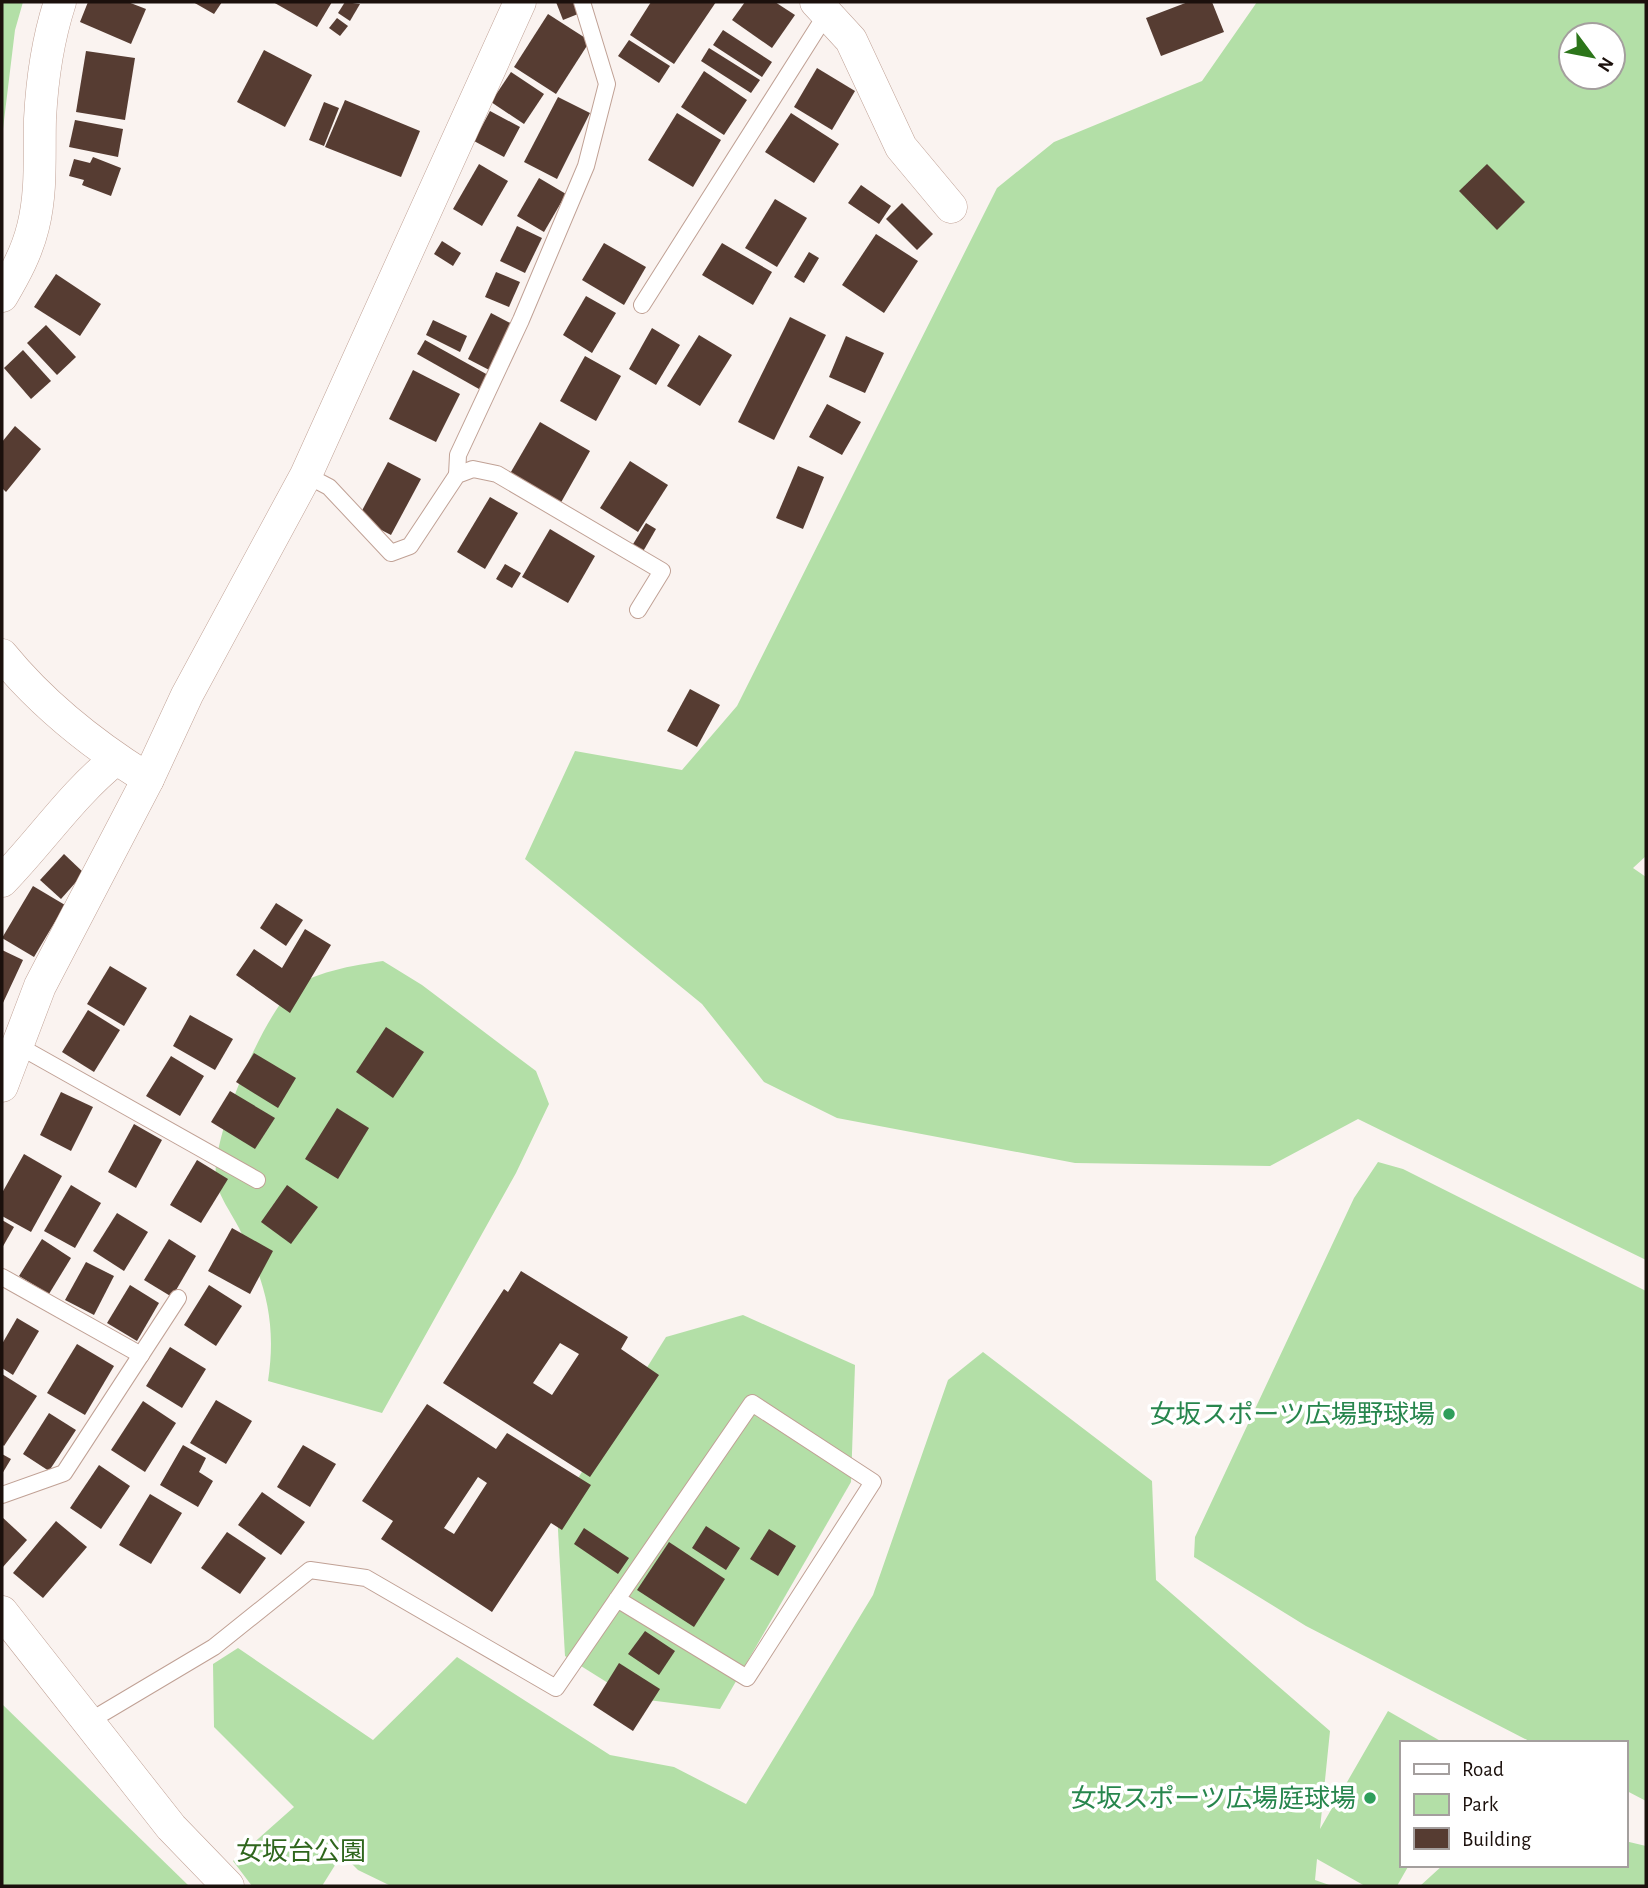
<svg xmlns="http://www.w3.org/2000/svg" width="1648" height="1888" viewBox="0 0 1648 1888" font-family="'Alegreya Sans','Noto Sans JP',sans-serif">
	<rect width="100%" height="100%" fill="#faf3f0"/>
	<!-- green -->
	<g fill="#b3dfa7" fill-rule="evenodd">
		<polygon points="2,2 23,2 15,30 2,137"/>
		<path d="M1257 2H1646V856L1633 868 1646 877V1260L1358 1119 1270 1166 1075 1163 837 1118 764 1082 702 1004 525 859 575 751 682 770 737 706 997 188 1054 142 1202 81ZM1571 35H1613V77H1571Z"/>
		<path d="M383 961 422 985 536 1071 549 1104 516 1173 382 1413 268 1381C277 1321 265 1282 239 1228 232 1214 218 1195 216 1180 211 1138 260 1024 289 993 308 972 356 965 383 961Z"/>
		<polygon points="1378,1162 1403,1169 1646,1291 1646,1801 1625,1790 1625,1743 1533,1743 1306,1626 1194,1557 1195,1537 1354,1198"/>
		<polygon points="743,1315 855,1365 851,1482 720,1709 632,1698 565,1656 557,1512 666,1337"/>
		<polygon points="983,1352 1152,1481 1156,1580 1330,1731 1320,1829 1388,1711 1444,1743 1401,1743 1401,1865 1409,1865 1397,1886 1365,1886 1317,1859 1315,1880 1332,1886 391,1886 358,1870 342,1854 322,1886 252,1886 233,1861 294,1807 214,1727 213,1664 238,1648 373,1740 457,1657 610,1755 674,1767 746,1804 873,1595 948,1380"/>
		<polygon points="2,1704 189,1886 2,1886"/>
		<polygon points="1625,1841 1646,1846 1646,1886 1420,1886 1443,1865 1625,1865"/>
	</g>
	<!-- building -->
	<g fill="#563c32" fill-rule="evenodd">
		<polygon points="88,2 128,2 146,9 131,44 80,22"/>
		<polygon points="193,2 222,2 214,14"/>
		<polygon points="273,2 332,2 317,27"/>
		<polygon points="345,2 360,4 350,21 338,13"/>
		<polygon points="556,2 574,2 578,14 563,20"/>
		<polygon points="651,2 716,2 674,64 630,35"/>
		<polygon points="745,2 775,2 795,15 772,48 732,20"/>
		<polygon points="1188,2 1212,2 1224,32 1161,56 1146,18"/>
		<polygon points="548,14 590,41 556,94 514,67"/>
		<polygon points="337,18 348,26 340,36 329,28"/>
		<polygon points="723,30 772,62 762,77 713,45"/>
		<polygon points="629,40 670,66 659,83 618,56"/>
		<polygon points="709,48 760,80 751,93 701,61"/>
		<polygon points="264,50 312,75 285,127 237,102"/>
		<polygon points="86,51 135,58 125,120 76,112"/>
		<polygon points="817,68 855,91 832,130 794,107"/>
		<polygon points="704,71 747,100 724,135 681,107"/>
		<polygon points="511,72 544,94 524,124 491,102"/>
		<polygon points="558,97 590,113 557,179 524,162"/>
		<polygon points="345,100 420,131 401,177 325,147"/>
		<polygon points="324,102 339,108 324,146 309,140"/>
		<polygon points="490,111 520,127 504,157 474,141"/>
		<polygon points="677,113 721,140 693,187 648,160"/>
		<polygon points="791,113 839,144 814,183 765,152"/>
		<polygon points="75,120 123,129 118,157 69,147"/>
		<polygon points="93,157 121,168 111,196 82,185 84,180 69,176 74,159 90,163"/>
		<polygon points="479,164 508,181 482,226 453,209"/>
		<polygon points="1487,164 1525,202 1497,230 1459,191"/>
		<polygon points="539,178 566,194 544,232 517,216"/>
		<polygon points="861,185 891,206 879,224 848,203"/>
		<polygon points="775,199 807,218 777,267 745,248"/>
		<polygon points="902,203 933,234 917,250 886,219"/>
		<polygon points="517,226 542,238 525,273 500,261"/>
		<polygon points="876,234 918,261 884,313 842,285"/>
		<polygon points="442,241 461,253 453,266 434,254"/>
		<polygon points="604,243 646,267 624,305 582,280"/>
		<polygon points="722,243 772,272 753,305 702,275"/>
		<polygon points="809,252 819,258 804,283 794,277"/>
		<polygon points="496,272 520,282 509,307 485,297"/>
		<polygon points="56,274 101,304 80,336 34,307"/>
		<polygon points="586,296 616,313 592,353 563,335"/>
		<polygon points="491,313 516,326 493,372 468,359"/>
		<polygon points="790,317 826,335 774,440 738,422"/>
		<polygon points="433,320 467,336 460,352 426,335"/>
		<polygon points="46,325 76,357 57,375 27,343"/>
		<polygon points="652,328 680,345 656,385 629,369"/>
		<polygon points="699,335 732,355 700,406 667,386"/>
		<polygon points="846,336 884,353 865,393 829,377"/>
		<polygon points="425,340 488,375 479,389 417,354"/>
		<polygon points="23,350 51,381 31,399 4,368"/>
		<polygon points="585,356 621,376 596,421 560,401"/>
		<polygon points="413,370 460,394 436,442 389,419"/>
		<polygon points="827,404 861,422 842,455 809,437"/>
		<polygon points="540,422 590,451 559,506 508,477"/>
		<polygon points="15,426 41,449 6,492 2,488 2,442"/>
		<polygon points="630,461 668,485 638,532 600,508"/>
		<polygon points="388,462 421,479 391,535 358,518"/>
		<polygon points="798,466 824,477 803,529 776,518"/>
		<polygon points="490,497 518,513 485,569 457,552"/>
		<polygon points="646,523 656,529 641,555 630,549"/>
		<polygon points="550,529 595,556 568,603 522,577"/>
		<polygon points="505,564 521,573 512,588 496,579"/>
		<polygon points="690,689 720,705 697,747 667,731"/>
		<polygon points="64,854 84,873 61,899 40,880"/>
		<polygon points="33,886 65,905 34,957 2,938"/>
		<polygon points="276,903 303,920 286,946 260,928"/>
		<polygon points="305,929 331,945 290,1013 236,975 254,949 282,968"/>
		<polygon points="2,950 23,960 2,1005"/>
		<polygon points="110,966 147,988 124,1026 87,1004"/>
		<polygon points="88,1010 120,1030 94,1072 62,1052"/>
		<polygon points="190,1015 233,1039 215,1070 173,1046"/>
		<polygon points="386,1027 424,1052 393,1098 356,1072"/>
		<polygon points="254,1053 296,1078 278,1108 236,1082"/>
		<polygon points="171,1056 204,1076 180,1116 146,1096"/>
		<polygon points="230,1091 275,1118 255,1149 211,1122"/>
		<polygon points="61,1092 93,1107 71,1151 40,1135"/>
		<polygon points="337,1108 369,1128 338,1179 305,1159"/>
		<polygon points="134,1124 162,1140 136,1188 108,1172"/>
		<polygon points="24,1154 62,1176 31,1232 2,1216 2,1193"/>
		<polygon points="197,1160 228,1179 201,1223 170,1205"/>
		<polygon points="71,1185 101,1203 75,1248 44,1231"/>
		<polygon points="287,1185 318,1207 291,1244 261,1222"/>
		<polygon points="117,1213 148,1232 124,1271 93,1251"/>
		<polygon points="2,1220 14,1227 2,1248"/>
		<polygon points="232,1228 273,1251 250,1294 208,1271"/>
		<polygon points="42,1239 71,1258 49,1294 19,1276"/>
		<polygon points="169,1239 196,1256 172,1297 144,1280"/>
		<polygon points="86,1262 114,1276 94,1315 65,1300"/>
		<path d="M521 1271 628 1337 621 1349 659 1375 590 1477 443 1383 504 1289 508 1292ZM560 1343 579 1354 552 1395 533 1383Z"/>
		<polygon points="130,1285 159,1303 137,1341 107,1323"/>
		<polygon points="209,1285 242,1306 216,1346 184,1325"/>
		<polygon points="17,1318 39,1331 13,1375 2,1368 2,1344"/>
		<polygon points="77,1344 114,1366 85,1415 47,1393"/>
		<polygon points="170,1347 206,1369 182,1408 146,1386"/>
		<polygon points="2,1374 37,1396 4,1446 2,1444"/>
		<polygon points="216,1400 252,1421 226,1464 190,1443"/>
		<polygon points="143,1401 176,1423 145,1472 111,1450"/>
		<path d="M427 1404 496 1449 507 1433 591 1485 562 1530 551 1523 492 1612 381 1539 393 1521 362 1501ZM478 1477 487 1483 454 1534 444 1528Z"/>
		<polygon points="49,1413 76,1430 49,1471 23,1454"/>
		<polygon points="183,1445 206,1458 199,1472 213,1481 198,1507 160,1485"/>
		<polygon points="303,1445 336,1464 310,1507 277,1487"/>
		<polygon points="2,1454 11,1459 2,1474"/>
		<polygon points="99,1465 130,1486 101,1529 70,1508"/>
		<polygon points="262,1492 305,1522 281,1555 238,1525"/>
		<polygon points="150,1494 182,1513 151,1564 119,1545"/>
		<polygon points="2,1517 27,1540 2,1568"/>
		<polygon points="56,1521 87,1547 43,1598 13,1573"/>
		<polygon points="706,1526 740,1548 726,1570 692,1548"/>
		<polygon points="584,1528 629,1558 618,1574 574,1544"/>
		<polygon points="769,1529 796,1546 778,1576 750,1559"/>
		<polygon points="227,1532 266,1558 240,1594 201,1568"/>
		<polygon points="669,1542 725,1579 694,1627 637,1590"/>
		<polygon points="645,1631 675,1651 659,1675 628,1654"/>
		<polygon points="619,1663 660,1689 633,1731 593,1705"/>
	</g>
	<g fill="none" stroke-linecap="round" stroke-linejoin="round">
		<defs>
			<g id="lane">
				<polyline points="642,305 827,13"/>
				<polyline points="306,475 329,487 391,553 410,546 457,475 473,469 497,474 662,571 638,610"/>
				<polyline points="457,475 458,455 521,320 586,166 607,84 582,2"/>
				<polyline points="17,1045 257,1180"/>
				<polyline points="2,1277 141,1355"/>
				<polyline points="2,1495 64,1473 178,1298"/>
				<polyline points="88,1722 214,1647 310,1570 366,1578 556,1688 752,1403 873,1482 747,1678 617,1599"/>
			</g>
			<g id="street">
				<polyline points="816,2 851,40 901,147 951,207"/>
				<path d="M2 296C15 274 27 252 33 227 42 191 39 156 40 119 42 80 48 39 60 2"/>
				<path d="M2 655C42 704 95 746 148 779"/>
				<path d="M2 881C41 841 73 793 116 759"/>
				<polyline points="2,1086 40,986 148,779 187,695 306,475 520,2"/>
				<polyline points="2,1612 171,1827 228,1886"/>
			</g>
		</defs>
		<!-- lane casing -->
		<use href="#lane" stroke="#c0a195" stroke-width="18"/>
		<!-- street casing -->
		<use href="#street" stroke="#c0a195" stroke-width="33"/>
		<!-- lane -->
		<use href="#lane" stroke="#fff" stroke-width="16"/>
		<!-- street -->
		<use href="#street" stroke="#fff" stroke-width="32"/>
	</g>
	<!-- markers -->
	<g fill="#2e9e5b" stroke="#fff" stroke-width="2.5">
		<circle cx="1449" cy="1414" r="7"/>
		<circle cx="1370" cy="1798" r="7"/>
	</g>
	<g text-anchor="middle" stroke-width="7" stroke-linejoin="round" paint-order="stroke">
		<!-- leisure labels -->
		<g font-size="26" fill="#27864d" stroke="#fff" text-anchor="end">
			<text x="1435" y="1423">女坂スポーツ広場野球場</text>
			<text x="1356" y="1807">女坂スポーツ広場庭球場</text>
		</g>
		<!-- park labels -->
		<g font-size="26" fill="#2f661d" stroke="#fff">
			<text x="301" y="1860">女坂台公園</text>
		</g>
	</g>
	<!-- border -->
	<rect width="1648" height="1888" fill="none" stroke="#1b100c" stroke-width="7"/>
	<!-- legend -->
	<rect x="1400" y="1741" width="228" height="126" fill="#ffffff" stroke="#a49f9e" stroke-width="2"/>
	<rect x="1414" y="1764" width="35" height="10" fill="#ffffff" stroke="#a49f9e" stroke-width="2"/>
	<text x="1462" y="1776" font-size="21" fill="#1b100c">Road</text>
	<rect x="1414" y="1794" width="35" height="21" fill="#b3dfa7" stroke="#a49f9e" stroke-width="2"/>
	<text x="1462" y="1811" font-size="21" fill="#1b100c">Park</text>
	<rect x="1414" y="1828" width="35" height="21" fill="#563c32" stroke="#a49f9e" stroke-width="2"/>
	<text x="1462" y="1846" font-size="21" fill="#1b100c">Building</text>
	<!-- north arrow -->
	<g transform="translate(1592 56) rotate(122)"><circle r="33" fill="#ffffff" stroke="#a49f9e" stroke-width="2"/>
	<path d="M0-5L12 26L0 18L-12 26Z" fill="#2c751a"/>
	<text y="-10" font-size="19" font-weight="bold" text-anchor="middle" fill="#1b100c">N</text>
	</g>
</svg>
